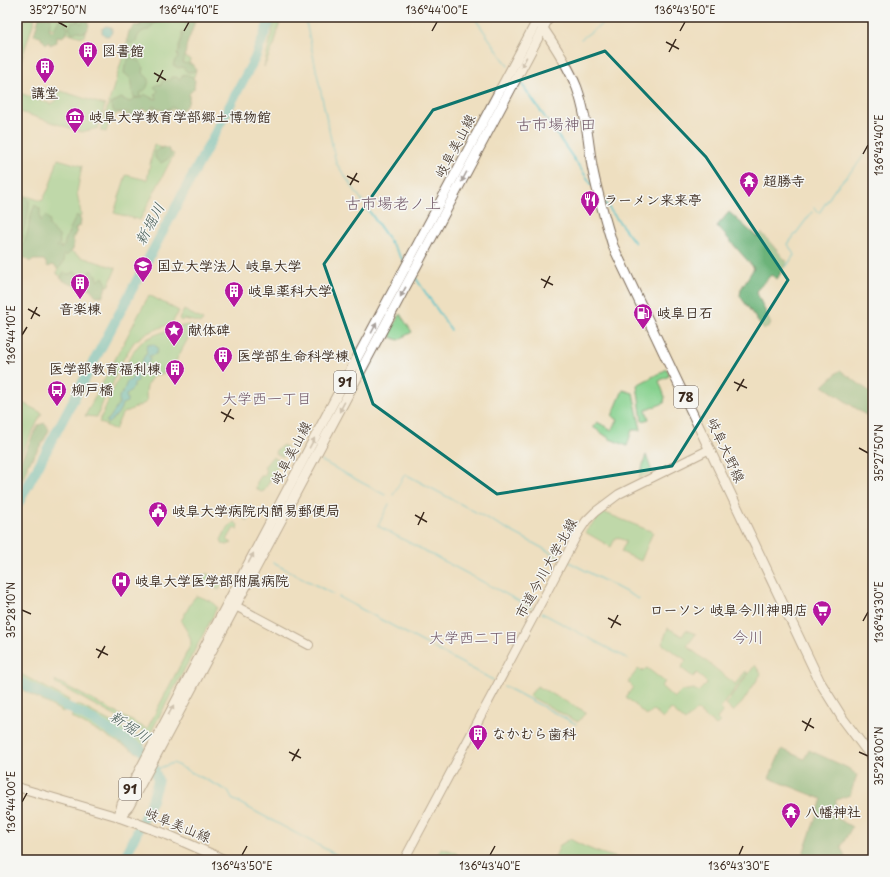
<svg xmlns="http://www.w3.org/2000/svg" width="890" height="877" viewBox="0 0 890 877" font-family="'Playpen Sans','Klee One',sans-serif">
	<rect width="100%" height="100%" fill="#f6f6f2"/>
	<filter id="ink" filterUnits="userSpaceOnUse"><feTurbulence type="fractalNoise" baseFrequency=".025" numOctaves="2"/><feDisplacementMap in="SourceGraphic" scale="8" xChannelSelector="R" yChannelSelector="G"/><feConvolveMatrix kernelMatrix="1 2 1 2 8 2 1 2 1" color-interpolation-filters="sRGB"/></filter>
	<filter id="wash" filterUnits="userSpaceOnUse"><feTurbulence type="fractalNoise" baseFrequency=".012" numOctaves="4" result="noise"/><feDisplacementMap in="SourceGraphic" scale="16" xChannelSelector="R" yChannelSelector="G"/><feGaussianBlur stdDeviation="0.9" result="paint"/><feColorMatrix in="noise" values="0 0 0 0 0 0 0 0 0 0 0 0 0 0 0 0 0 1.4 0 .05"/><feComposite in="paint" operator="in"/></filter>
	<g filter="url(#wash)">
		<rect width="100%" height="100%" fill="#eedfc0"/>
		<!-- green -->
		<g fill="#86d18e" stroke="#607e56">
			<polygon points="26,17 35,18 17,73 17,43"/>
			<polygon points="39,17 53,17 59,19 61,17 89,17 84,36 82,37 38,24"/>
			<path d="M151 17H193L180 55 190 59 188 68 196 70 184 106C175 113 154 109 144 107L133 117 119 113 111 117 106 132 100 131 131 30Z"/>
			<polygon points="275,17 281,17 275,43 264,67"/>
			<polygon points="61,91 105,105 98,128 82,132 17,111 17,92 51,104 56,101 58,92"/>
			<polygon points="154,144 174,154 140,220 114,213 126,175 147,180"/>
			<path d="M58 159 82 166 77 192 81 214 70 251 81 257 116 268 109 285 98 295C87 284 70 283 57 274L58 263 24 250 17 270V193L42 201 49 188Z"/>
			<polygon points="149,295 179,311 172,323 145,334 134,342 121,363 112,385 106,394 97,417 85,416"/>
			<polygon points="184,310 203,320 201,323 184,319 181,321 179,319"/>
			<polygon points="400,314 412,332 398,340 391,337 390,332"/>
			<path d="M189 325 194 327 169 374C149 371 144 386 147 402L122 414 115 430 99 422C108 402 127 354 143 341 152 335 178 326 189 325Z"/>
			<polygon points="667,369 669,376 659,381 665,397 664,403 646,410 649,419 642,421 637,385"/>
			<polygon points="623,390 633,393 641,430 632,430 627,446 610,439 593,427 597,422 612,430 618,420 612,416"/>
			<polygon points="17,400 42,413 17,462"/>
			<polygon points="283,445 287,447 283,457 275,453 276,450"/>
			<polygon points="646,455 652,472 639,478"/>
			<path d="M272 457 281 461 264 491 261 492 256 489 257 482 261 476H264C267 473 266 471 264 467Z"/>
			<polygon points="230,505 233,505 248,513 250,517 248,521 234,512 226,512"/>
			<polygon points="603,512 653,532 641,561 621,552 626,541 616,537 611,547 585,532"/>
			<path d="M235 522 238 525V530L234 528 227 540 232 543 227 545 223 544 221 540C224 533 228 525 235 522Z"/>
			<polygon points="205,574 209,574 222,582 222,586 219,590 207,584 203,579"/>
			<path d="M196 596C203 597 213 602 217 607L212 618 151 732 146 733 56 684 55 680 147 729 191 644C190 633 186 631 181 621L192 601Z"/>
			<polygon points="668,628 682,636 686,630 696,634 687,646 735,684 746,671 747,674 720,708 723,711 717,719 720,722 716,726 697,710 685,721 671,709 663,719 653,710 647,716 626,697 633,687 628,682 638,669 642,671 647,668 665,682 661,686 674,698 681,691 694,689 698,692 707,683 697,673 693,677 681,668 686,660 662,644"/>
			<polygon points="755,665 761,674 742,703 733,712 726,704"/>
			<polygon points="17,672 69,700 67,705 17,679"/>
			<polygon points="17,683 65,708 63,712 17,687"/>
			<polygon points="537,686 586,712 578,722 529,696"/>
			<polygon points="77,704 145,740 145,743 142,748 75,708"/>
			<polygon points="74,713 140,750 138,753 71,717"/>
			<path d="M570 839C586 848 601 854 619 858L620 860H554L560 845Z"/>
			<polygon points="441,848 455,852 460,857 459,860 438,860"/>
		</g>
		<!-- forest -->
		<g fill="#6cb379" stroke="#546e4c">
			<polygon points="39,17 51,17 49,29 53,31 59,20 64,19 68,29 66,34 62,37 57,36 57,42 50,45 49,42 46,44 40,37 34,35"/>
			<polygon points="83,17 91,17 91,20 87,20 89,25 87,31 81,33 78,31 72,33 69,28 72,22 77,22 78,20 81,24 84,19"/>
			<path d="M149 17H163L160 22 153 24 150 30C141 30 138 34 136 42L130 44 127 40 129 31 135 25 140 27 142 20 149 21Z"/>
			<path d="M190 18 195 19C194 28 190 35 187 44 185 49 187 52 184 56V61L182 63 192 64 196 70 192 72H187L183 67 178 68 173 65 175 60 178 58 177 53 179 51C178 43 183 40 182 33L188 27 185 23 188 19Z"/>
			<path d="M130 57 140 62 144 68 143 73 149 79C148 86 147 90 140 93V98H141L144 94 152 98 157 99 155 94 158 91 154 87 158 84 161 85 162 81 170 80 171 77H176L180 79 184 74 191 76 195 80 194 89 189 94C190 103 187 107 179 111L173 107 163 111 153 106 150 111 142 109 137 116 129 115V112H114L111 104 121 98 130 102 135 98H139L134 97C129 85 137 82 124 73L125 65Z"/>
			<polygon points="163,147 169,149 171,155 168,159 161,163 155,158 155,152"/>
			<path d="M17 193 24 195 29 200C30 209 26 225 22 232L23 237 17 245Z"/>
			<path d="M35 205 40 209V222L45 216 50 220 49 225 59 236 60 243 57 247 61 246V249L64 246C64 241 74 220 77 215L81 220 80 226 75 228 77 233 71 237 74 242 73 250 66 256 64 254 63 257 64 261 62 265 58 269 53 265 48 267 44 260H32L30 262 22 256 20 248C31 236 27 219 35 205Z"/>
			<polygon points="729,212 757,237 762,233 787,262 777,279 771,275 756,291 771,324 764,330 740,296 741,289 754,268 717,226"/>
			<path d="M90 270 97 275 98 281 103 277 107 284 103 296H96L88 286 81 288C73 284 68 285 60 278L64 273 69 274 75 272 83 277 88 275Z"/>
			<polygon points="840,370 873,394 873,420 823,386"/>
			<polygon points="45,423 49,430 44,440 30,462 27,464 28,468 17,490 17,468 38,425"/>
			<polygon points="782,749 804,759 809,750 848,768 857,775 850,795 836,800 835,817 852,827 841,847 846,860 801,860 822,799 769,778"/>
		</g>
		<!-- water -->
		<g fill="#54c2ca" stroke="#487674">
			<circle cx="107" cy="31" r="5"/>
			<path d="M153 344 157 347 158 350 156 354 149 356 150 360 147 364 142 367 138 376V381L134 383V387L126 395 127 399V402L122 404C121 412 113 420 107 424L106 421 109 419 119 404V396L122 394 127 382 131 380 136 370 140 365 145 355 147 354 146 347 148 345Z"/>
		</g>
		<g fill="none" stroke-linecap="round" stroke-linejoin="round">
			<!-- stream -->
			<g stroke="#54c2ca" stroke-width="1.5">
				<polyline points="305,17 336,163 405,263"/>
				<polyline points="474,17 508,66"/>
				<polyline points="17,33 22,17"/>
				<polyline points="581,39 602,24 597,17"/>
				<polyline points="519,80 592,185"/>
				<polyline points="605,203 635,243"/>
				<polyline points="814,208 819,213 835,189 856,166 873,143"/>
				<polyline points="786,267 794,255 788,244 812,212"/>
				<polyline points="415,277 451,330"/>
				<polyline points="322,461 385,495"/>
				<polyline points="393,495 405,474 559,557"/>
				<polyline points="389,504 378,526 532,608"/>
				<polyline points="569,562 639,599"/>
				<polyline points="273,563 333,594"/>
				<polyline points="339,597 493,680"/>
				<polyline points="542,613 628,659"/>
				<polyline points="504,686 576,724"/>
				<polyline points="154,770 173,763 228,791 232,799 346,860"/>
			</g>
			<!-- river -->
			<g stroke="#54c2ca" stroke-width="10">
				<polyline points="17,506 255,58 271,17"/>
				<polyline points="17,681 91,719 141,749 152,763 158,780 152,800 130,847 123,860"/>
			</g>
		</g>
	</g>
	<g filter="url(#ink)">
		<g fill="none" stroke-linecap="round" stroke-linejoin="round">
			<defs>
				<g id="secondary">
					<polyline points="230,603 309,645"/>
					<polyline points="17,787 119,817"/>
					<polyline points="404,860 551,584 578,533 586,521 595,512 619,494 710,449"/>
				</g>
				<g id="primary">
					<path d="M540 24C554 44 568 65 577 88 586 113 588 140 592 166 597 193 605 219 613 246L820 682 843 719 873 759"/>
					<polyline points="119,816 122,804 333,403 539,17"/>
					<polyline points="119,817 129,806 549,17"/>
					<polyline points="119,817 168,835 225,860"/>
				</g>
			</defs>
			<!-- secondary casing -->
			<use href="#secondary" stroke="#7a6957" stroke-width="10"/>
			<!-- primary casing -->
			<use href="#primary" stroke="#7a6957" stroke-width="11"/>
			<!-- secondary -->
			<use href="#secondary" stroke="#fff" stroke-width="8"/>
			<!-- primary -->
			<use href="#primary" stroke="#fff" stroke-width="9"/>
		</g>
		<!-- one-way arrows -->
		<defs><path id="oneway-solid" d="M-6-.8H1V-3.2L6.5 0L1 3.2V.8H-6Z"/></defs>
		<g fill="#a79f9a">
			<use href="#oneway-solid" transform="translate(524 62) rotate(118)"/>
			<use href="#oneway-solid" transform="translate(464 177) rotate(118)"/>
			<use href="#oneway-solid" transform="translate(403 292) rotate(119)"/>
			<use href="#oneway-solid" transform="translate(374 328) rotate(-62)"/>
			<use href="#oneway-solid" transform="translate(342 407) rotate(118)"/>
			<use href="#oneway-solid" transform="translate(312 443) rotate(-62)"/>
			<use href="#oneway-solid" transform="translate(251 558) rotate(-62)"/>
			<use href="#oneway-solid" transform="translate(171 710) rotate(-62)"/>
		</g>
	</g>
	<!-- marked area -->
	<path d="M0 0H890V877H0ZM605 51 706 157 788 280 672 466 497 494 373 404 324 264 433 110Z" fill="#eedfc0" fill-opacity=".55" fill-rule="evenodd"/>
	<path fill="none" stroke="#0f766e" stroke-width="3" stroke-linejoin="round" d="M605 51 706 157 788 280 672 466 497 494 373 404 324 264 433 110Z"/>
	<!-- ticks -->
	<path fill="none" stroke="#3b2a1e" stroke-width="1.5" d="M58 22 67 27M184 31 189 22M432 31 437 22M680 31 685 22M666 42 679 49M669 52 676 39M154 73 166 80M157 82 163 70M863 154 868 145M347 176 359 182M350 185 357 173M541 279 553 285M544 288 550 276M28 309 40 316M31 319 37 307M22 335 27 327M734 382 747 388M737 391 744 379M221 412 234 419M224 422 231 409M859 448 868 453M415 515 427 522M418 525 424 512M22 610 31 614M608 618 621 625M863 621 868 612M611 628 618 615M96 649 108 655M98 658 105 646M802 721 814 728M805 731 811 718M289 752 301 758M859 752 868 756M292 761 299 749M22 802 27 793M242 855 247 846M490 855 495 846M739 855 743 846"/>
	<!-- icons -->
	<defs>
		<symbol id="building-pin" viewBox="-11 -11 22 30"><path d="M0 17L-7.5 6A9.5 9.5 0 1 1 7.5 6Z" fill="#b5179e" stroke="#f6f6f2"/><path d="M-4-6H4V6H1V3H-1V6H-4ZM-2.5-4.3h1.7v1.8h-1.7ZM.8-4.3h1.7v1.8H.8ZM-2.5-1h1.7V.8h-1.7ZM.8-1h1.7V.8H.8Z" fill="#fff"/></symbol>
		<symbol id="museum-pin" viewBox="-11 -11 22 30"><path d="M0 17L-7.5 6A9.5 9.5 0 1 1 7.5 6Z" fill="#b5179e" stroke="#f6f6f2"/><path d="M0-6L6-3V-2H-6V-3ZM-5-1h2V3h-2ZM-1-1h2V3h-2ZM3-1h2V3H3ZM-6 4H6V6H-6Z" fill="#fff"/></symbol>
		<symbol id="temple-pin" viewBox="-11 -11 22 30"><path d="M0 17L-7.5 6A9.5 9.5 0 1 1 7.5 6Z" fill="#b5179e" stroke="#f6f6f2"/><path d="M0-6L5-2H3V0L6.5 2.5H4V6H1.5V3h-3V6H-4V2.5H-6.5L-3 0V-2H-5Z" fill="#fff"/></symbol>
		<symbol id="restaurant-pin" viewBox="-11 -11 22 30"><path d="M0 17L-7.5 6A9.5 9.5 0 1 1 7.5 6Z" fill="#b5179e" stroke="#f6f6f2"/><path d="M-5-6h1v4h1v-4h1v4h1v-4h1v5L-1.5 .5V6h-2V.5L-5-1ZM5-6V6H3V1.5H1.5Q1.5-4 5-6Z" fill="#fff"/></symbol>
		<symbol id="university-pin" viewBox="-11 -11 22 30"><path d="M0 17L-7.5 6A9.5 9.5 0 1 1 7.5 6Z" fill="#b5179e" stroke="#f6f6f2"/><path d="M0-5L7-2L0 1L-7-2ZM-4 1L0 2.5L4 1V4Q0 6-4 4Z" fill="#fff"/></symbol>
		<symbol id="fuel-pin" viewBox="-11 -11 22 30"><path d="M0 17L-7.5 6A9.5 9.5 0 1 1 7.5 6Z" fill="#b5179e" stroke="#f6f6f2"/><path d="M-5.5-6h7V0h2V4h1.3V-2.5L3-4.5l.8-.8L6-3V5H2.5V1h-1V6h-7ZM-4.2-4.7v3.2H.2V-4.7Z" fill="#fff"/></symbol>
		<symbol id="sight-pin" viewBox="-11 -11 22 30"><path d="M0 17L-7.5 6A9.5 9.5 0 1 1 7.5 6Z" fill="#b5179e" stroke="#f6f6f2"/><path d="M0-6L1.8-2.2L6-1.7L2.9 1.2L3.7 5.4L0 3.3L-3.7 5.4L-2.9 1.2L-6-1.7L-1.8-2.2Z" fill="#fff"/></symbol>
		<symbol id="bus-pin" viewBox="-11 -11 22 30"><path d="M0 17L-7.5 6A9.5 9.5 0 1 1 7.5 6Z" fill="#b5179e" stroke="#f6f6f2"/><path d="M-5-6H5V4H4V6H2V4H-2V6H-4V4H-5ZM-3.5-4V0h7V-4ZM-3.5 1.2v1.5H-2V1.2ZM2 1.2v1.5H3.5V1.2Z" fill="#fff"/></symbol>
		<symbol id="civic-pin" viewBox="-11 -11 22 30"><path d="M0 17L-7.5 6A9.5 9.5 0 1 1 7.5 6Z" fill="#b5179e" stroke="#f6f6f2"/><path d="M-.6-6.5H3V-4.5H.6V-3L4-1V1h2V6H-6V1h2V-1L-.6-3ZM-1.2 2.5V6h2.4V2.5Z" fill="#fff"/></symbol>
		<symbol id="hospital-pin" viewBox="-11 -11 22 30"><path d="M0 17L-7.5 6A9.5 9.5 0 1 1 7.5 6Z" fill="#b5179e" stroke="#f6f6f2"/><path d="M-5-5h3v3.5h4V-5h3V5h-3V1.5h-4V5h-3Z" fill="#fff"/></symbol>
		<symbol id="supermarket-pin" viewBox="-11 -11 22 30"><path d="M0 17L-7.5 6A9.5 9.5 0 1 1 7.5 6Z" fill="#b5179e" stroke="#f6f6f2"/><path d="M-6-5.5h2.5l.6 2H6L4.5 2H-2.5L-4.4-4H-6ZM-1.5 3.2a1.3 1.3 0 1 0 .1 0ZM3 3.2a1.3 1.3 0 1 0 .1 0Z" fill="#fff"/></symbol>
	</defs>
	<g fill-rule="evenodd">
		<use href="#building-pin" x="77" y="40" width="22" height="30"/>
		<use href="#building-pin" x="34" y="56" width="22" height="30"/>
		<use href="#museum-pin" x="64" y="106" width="22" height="30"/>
		<use href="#temple-pin" x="738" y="170" width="22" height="30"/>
		<use href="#restaurant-pin" x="579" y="189" width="22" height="30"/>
		<use href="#university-pin" x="132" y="255" width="22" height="30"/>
		<use href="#building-pin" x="69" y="272" width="22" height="30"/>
		<use href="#building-pin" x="223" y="280" width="22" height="30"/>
		<use href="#fuel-pin" x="632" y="302" width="22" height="30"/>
		<use href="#sight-pin" x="163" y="319" width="22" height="30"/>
		<use href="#building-pin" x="212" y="345" width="22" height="30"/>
		<use href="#building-pin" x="164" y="358" width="22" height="30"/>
		<use href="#bus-pin" x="46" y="379" width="22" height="30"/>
		<use href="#civic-pin" x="147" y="500" width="22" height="30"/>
		<use href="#hospital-pin" x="110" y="570" width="22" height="30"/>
		<use href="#supermarket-pin" x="811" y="599" width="22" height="30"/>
		<use href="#building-pin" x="467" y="723" width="22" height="30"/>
		<use href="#temple-pin" x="780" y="801" width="22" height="30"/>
	</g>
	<g text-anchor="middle" stroke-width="3" stroke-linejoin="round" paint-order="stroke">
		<!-- shield labels -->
		<g fill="#f6f6f2" stroke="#73675e" stroke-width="1">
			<rect x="334" y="371" width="22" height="22" rx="3"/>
			<rect x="674" y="386" width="24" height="22" rx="3"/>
			<rect x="119" y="778" width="22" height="22" rx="3"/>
		</g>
		<g font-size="13" font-weight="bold" fill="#3b2a1e">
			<text x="345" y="387">91</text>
			<text x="686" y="402">78</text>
			<text x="130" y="794">91</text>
		</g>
		<!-- poi labels -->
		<g font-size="14" font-weight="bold" fill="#3b2a1e" stroke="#f6f6f2" text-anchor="start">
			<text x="102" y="56">図書館</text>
			<text x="45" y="98" text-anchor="middle">講堂</text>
			<text x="89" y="122">岐阜大学教育学部郷土博物館</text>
			<text x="763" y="186">超勝寺</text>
			<text x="604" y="205">ラーメン来来亭</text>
			<text x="157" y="271">国立大学法人 岐阜大学</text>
			<text x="248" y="296">岐阜薬科大学</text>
			<text x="80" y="314" text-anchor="middle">音楽棟</text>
			<text x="657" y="318">岐阜日石</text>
			<text x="188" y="335">献体碑</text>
			<text x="237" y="361">医学部生命科学棟</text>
			<text x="161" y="374" text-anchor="end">医学部教育福利棟</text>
			<text x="71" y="395">柳戸橋</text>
			<text x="172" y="516">岐阜大学病院内簡易郵便局</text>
			<text x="135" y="586">岐阜大学医学部附属病院</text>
			<text x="808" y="615" text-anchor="end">ローソン 岐阜今川神明店</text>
			<text x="492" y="739">なかむら歯科</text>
			<text x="805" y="817">八幡神社</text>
		</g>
		<!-- street labels -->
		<g font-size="14" fill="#3b2a1e" stroke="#f6f6f2">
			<text transform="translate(455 146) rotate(-62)" y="5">岐阜美山線</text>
			<text transform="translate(726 450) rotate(65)" y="5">岐阜大野線</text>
			<text transform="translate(291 453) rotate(-62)" y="5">岐阜美山線</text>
			<text transform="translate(546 568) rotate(-61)" y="5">市道今川大学北線</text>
			<text transform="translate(178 825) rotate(22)" y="5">岐阜美山線</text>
		</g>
		<!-- water labels -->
		<g font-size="15" font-style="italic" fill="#425852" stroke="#f6f6f2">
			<text transform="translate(150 224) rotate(-62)" y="5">新堀川</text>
			<text transform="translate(130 727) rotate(34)" y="5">新堀川</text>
		</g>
		<!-- neighbourhood labels -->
		<g font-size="15" fill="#725968" stroke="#f6f6f2">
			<text x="267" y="404">大学西一丁目</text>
			<text x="474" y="643">大学西二丁目</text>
		</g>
		<!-- quarter labels -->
		<g font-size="16" fill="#725968" stroke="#f6f6f2">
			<text x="556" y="130">古市場神田</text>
			<text x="393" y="209">古市場老ノ上</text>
			<text x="748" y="643">今川</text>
		</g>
	</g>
	<!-- margin -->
	<rect width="890" height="877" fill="none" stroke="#f6f6f2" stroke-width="44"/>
	<rect x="22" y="22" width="846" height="833" fill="none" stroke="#3b2a1e" stroke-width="1.5"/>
	<g font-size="10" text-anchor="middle" fill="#3b2a1e">
		<text x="58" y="14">35°27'50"N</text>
		<text x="189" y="14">136°44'10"E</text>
		<text x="437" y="14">136°44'00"E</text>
		<text x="685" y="14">136°43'50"E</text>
		<text transform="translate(879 145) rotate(-90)" y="4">136°43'40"E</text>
		<text transform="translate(11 335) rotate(-90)" y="4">136°44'10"E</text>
		<text transform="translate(879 453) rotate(-90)" y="4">35°27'50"N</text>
		<text transform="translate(11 610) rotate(-90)" y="4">35°28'10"N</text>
		<text transform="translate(879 612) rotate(-90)" y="4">136°43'30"E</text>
		<text transform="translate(879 756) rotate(-90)" y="4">35°28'00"N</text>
		<text transform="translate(11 802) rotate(-90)" y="4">136°44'00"E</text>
		<text x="242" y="870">136°43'50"E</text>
		<text x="490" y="870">136°43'40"E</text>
		<text x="739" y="870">136°43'30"E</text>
	</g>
</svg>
